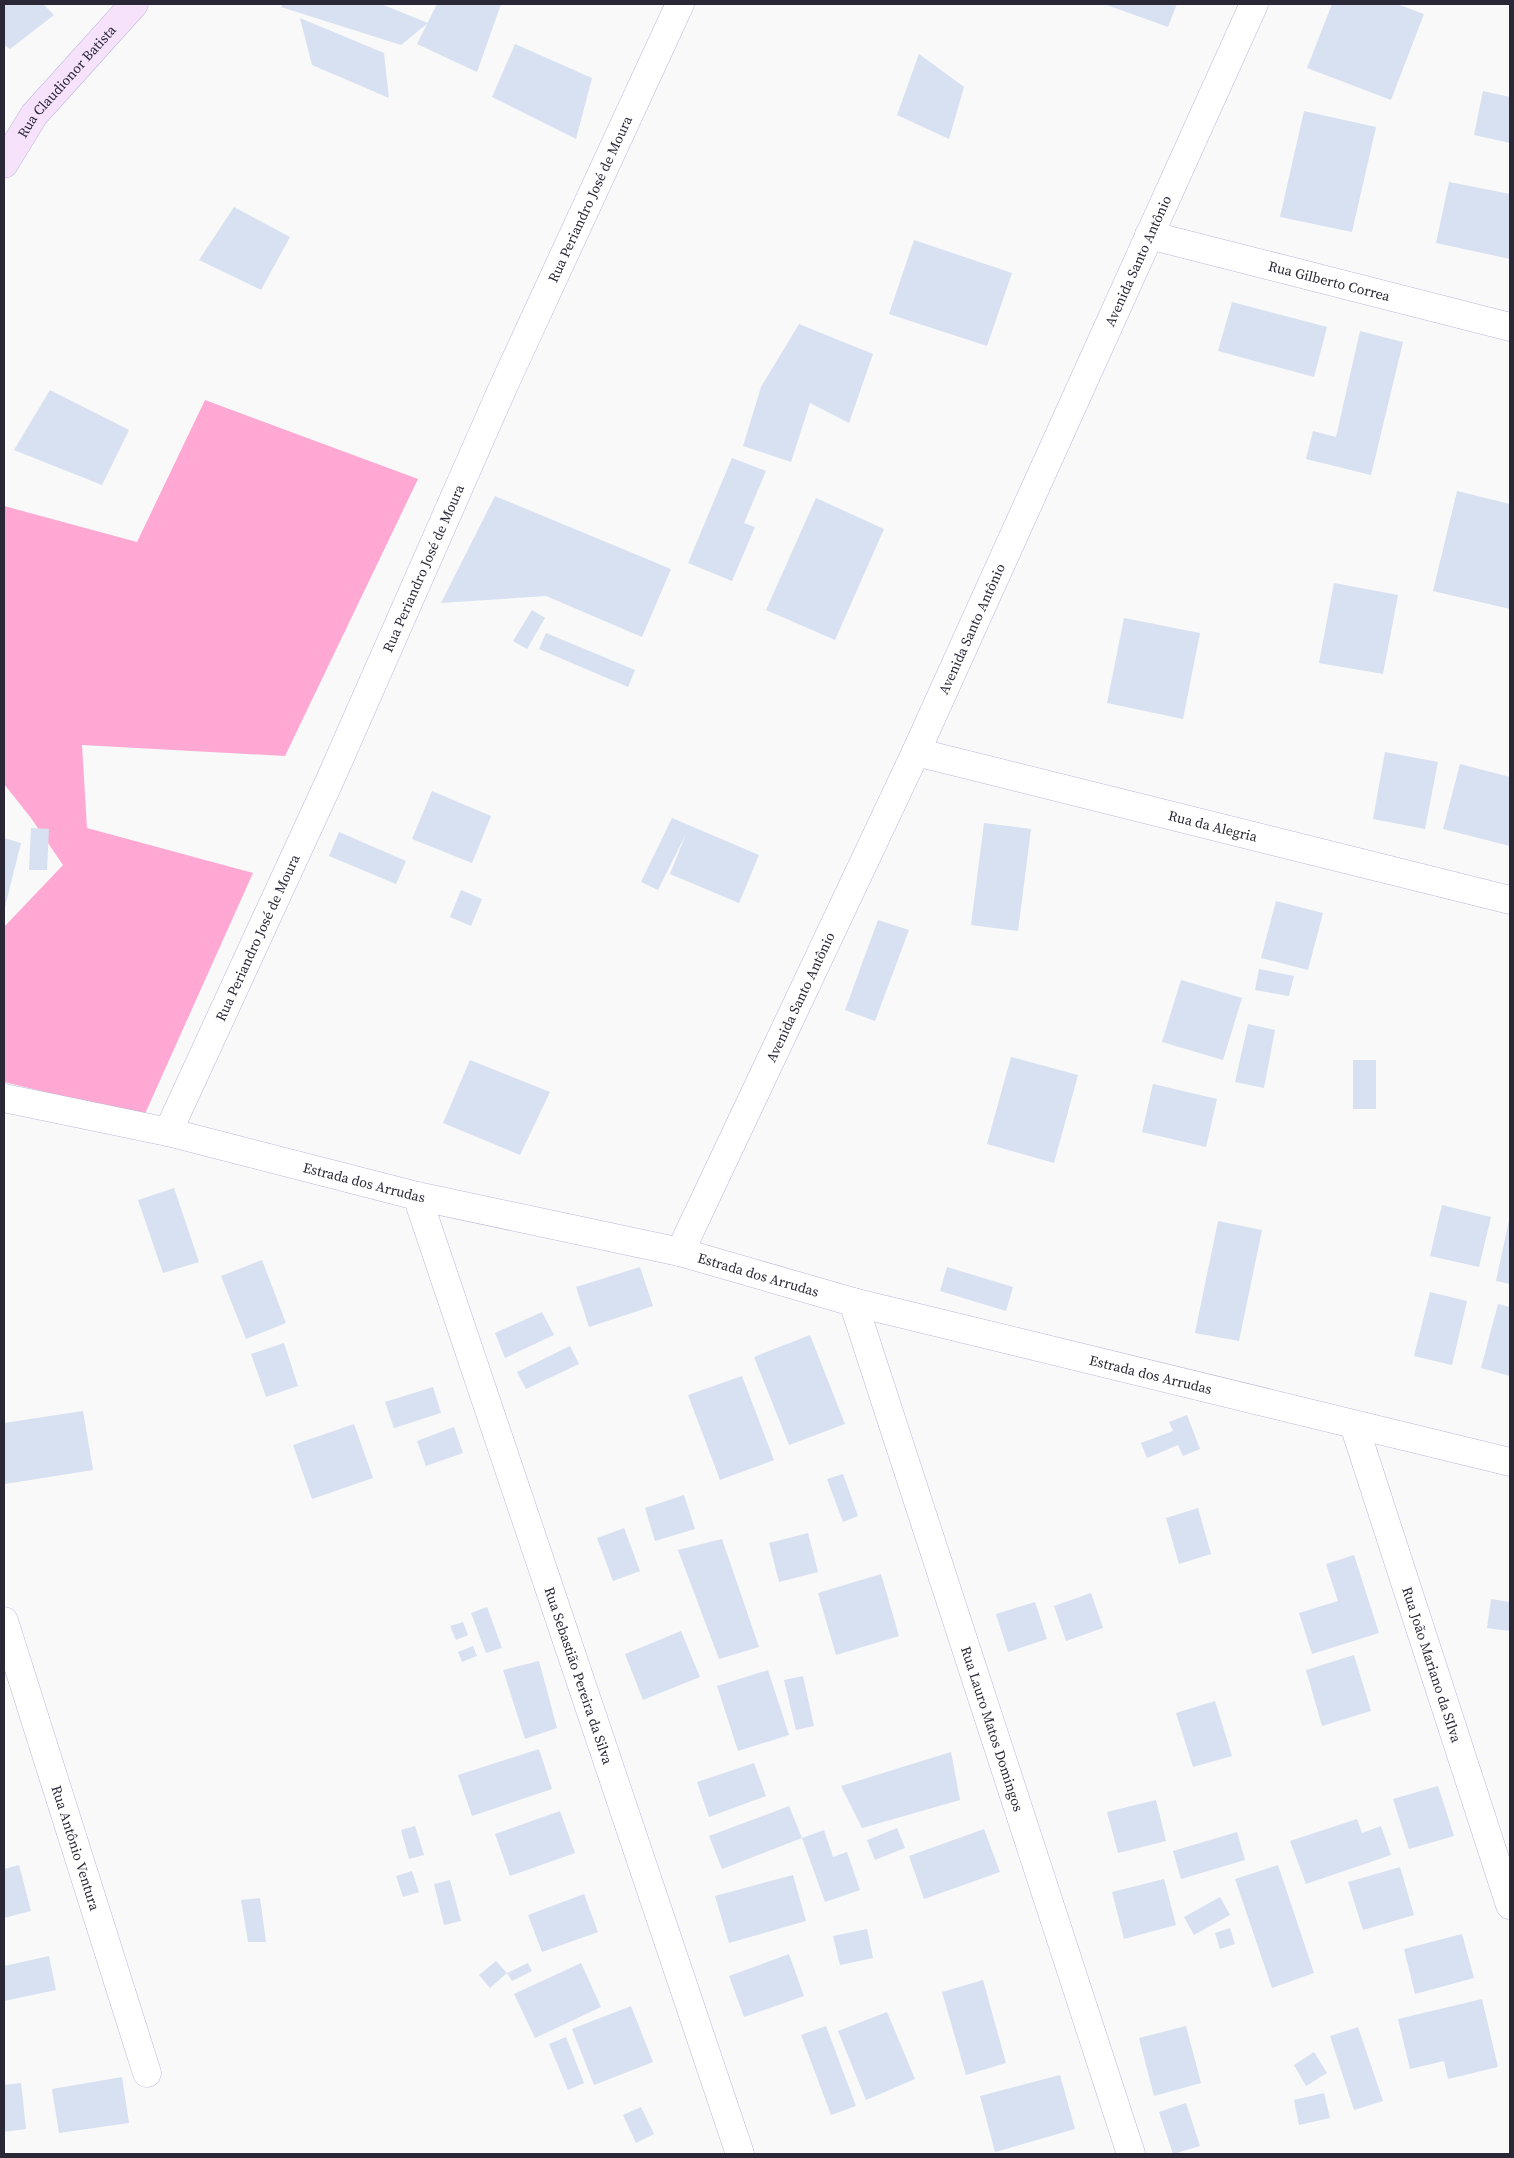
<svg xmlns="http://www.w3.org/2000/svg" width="1514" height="2158" viewBox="0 0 1514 2158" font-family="'Source Serif 4',serif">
	<rect width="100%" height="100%" fill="#f9f9f9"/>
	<!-- green -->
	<polygon fill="#fea8d3" points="205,400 418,479 285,756 82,745 87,828 253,873 144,1116 4,1082 4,927 63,865 31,818 4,784 4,506 137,542"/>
	<!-- building -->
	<g fill="#d7e1f1">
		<polygon points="4,4 43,4 54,15 10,49 4,45"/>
		<polygon points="283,4 381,4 428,23 401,45 281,7"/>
		<polygon points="437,4 501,4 477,72 417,44"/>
		<polygon points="1104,4 1177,4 1168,27"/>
		<polygon points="1332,4 1397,4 1424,14 1391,100 1307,68"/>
		<polygon points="300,18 384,53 389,98 312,65"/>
		<polygon points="515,44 592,78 576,139 492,97"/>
		<polygon points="919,54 964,87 949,139 897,115"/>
		<polygon points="1483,91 1510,97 1510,143 1474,135"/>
		<polygon points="1304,111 1376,127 1352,232 1280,217"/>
		<polygon points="1449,182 1510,194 1510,259 1436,243"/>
		<polygon points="234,207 290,237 261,290 199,260"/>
		<polygon points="914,240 1012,273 987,346 889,314"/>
		<polygon points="1232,302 1327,327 1314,377 1218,351"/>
		<polygon points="799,324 873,354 849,423 810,403 791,462 743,446 761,387"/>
		<polygon points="1360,331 1403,342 1371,475 1306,459 1313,431 1336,437"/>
		<polygon points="50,390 129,430 102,485 14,450"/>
		<polygon points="732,458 766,471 744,523 755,527 732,581 688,563"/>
		<polygon points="1457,491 1510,504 1510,609 1433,591"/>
		<polygon points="495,496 671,569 642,637 546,596 441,603"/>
		<polygon points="816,498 884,529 835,640 766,610"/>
		<polygon points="1334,583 1398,595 1383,674 1319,663"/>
		<polygon points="532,610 545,618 527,649 513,641"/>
		<polygon points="1124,618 1200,633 1183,719 1107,703"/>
		<polygon points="546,633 635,670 628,687 539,649"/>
		<polygon points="1385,752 1438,762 1425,829 1373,819"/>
		<polygon points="1460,764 1510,777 1510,846 1443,829"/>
		<polygon points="432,791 491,816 472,863 412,839"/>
		<polygon points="672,818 759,855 739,903 670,874 686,834 658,890 641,882"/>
		<polygon points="984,823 1031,829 1018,931 971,925"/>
		<polygon points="31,828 49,829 47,870 29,870"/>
		<polygon points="339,832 406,861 396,884 329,856"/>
		<polygon points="4,838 21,843 4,911"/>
		<polygon points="461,890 482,899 471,926 450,917"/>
		<polygon points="1276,901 1323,913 1308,970 1261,958"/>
		<polygon points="878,920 909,930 875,1021 845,1010"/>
		<polygon points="1259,969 1294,976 1289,996 1255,990"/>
		<polygon points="1181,980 1242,998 1223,1060 1162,1042"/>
		<polygon points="1248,1024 1275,1030 1264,1088 1235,1082"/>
		<polygon points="1011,1057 1078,1075 1054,1163 987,1144"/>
		<polygon points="470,1060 550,1092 520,1155 443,1123"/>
		<rect x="1353" y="1060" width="23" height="49"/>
		<polygon points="1153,1084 1217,1099 1206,1147 1142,1132"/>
		<polygon points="174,1188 199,1262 163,1273 138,1200"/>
		<polygon points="1442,1205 1491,1217 1479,1267 1430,1256"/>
		<polygon points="1509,1220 1510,1220 1510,1284 1496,1281"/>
		<polygon points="1218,1221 1262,1230 1239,1341 1195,1333"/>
		<polygon points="262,1260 286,1323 246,1339 221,1276"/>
		<polygon points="640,1267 653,1306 589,1327 576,1287"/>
		<polygon points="947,1267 1013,1287 1006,1311 940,1291"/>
		<polygon points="1430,1292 1467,1301 1452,1365 1414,1356"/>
		<polygon points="1498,1304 1510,1307 1510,1376 1481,1368"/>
		<polygon points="542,1312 554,1335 505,1358 495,1333"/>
		<polygon points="810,1335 845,1424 789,1445 754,1357"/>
		<polygon points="284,1343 298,1386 266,1397 251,1354"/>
		<polygon points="570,1346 579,1364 526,1389 517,1372"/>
		<polygon points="742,1376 774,1460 720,1480 688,1395"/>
		<polygon points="433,1387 441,1413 394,1428 385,1402"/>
		<polygon points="83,1411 93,1470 5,1484 4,1423"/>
		<polygon points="1187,1415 1200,1449 1183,1456 1178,1445 1147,1458 1141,1443 1173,1431 1169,1422"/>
		<polygon points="354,1424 373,1478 312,1499 293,1445"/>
		<polygon points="454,1427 463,1453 426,1466 417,1441"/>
		<polygon points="843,1474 858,1516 843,1522 827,1479"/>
		<polygon points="684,1495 695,1529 655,1541 645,1508"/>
		<polygon points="1198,1508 1211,1554 1179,1564 1166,1518"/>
		<polygon points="624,1528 640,1571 613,1581 597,1538"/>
		<polygon points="808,1533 818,1572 779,1582 769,1543"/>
		<polygon points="722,1539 759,1647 719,1659 678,1550"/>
		<polygon points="1354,1555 1379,1633 1312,1654 1299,1613 1338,1601 1326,1564"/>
		<polygon points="881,1574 899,1636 836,1655 818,1593"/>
		<polygon points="1091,1593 1103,1628 1066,1641 1054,1606"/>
		<polygon points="1491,1599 1510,1602 1510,1631 1487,1628"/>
		<polygon points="1035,1602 1047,1639 1008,1652 996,1614"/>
		<polygon points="487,1607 502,1648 486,1653 471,1613"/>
		<polygon points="463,1622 468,1635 456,1640 450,1626"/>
		<polygon points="681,1631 700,1677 643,1700 625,1654"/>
		<polygon points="473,1646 477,1656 462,1662 458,1652"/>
		<polygon points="1354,1655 1371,1711 1322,1726 1306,1670"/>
		<polygon points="539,1661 557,1728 525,1739 503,1670"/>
		<polygon points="768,1670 789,1735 738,1751 717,1686"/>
		<polygon points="803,1676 814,1726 796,1730 784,1680"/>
		<polygon points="1215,1701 1232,1756 1193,1767 1176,1713"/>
		<polygon points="539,1749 552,1789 472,1816 458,1775"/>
		<polygon points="951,1752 960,1800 862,1828 841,1786"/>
		<polygon points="754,1763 766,1796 709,1817 697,1782"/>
		<polygon points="1438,1786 1454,1836 1409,1849 1393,1799"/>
		<polygon points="1156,1800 1166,1841 1118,1853 1107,1812"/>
		<polygon points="789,1806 802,1838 722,1869 709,1836"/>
		<polygon points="560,1811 575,1853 510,1876 495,1834"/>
		<polygon points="1357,1819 1362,1833 1381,1826 1391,1855 1306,1884 1290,1841"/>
		<polygon points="415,1826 424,1855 409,1859 401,1830"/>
		<polygon points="897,1828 905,1848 875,1860 867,1840"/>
		<polygon points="984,1829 1000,1872 924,1899 909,1856"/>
		<polygon points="824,1830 833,1857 847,1852 860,1890 825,1902 802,1838"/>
		<polygon points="1237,1832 1245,1860 1181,1879 1173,1851"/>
		<polygon points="19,1865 31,1911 4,1918 4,1869"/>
		<polygon points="1278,1865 1314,1973 1272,1988 1235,1879"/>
		<polygon points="1400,1867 1414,1915 1363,1930 1348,1882"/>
		<polygon points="412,1871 419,1892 403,1897 396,1876"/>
		<polygon points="793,1875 806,1921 729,1943 715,1896"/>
		<polygon points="1164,1879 1176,1925 1124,1939 1112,1892"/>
		<polygon points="450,1880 461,1921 444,1925 434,1884"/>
		<polygon points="584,1894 598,1932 542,1952 528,1915"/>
		<polygon points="1220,1897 1230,1915 1194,1935 1184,1917"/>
		<polygon points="260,1898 266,1942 248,1942 241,1900"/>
		<polygon points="1230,1928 1235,1944 1220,1949 1215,1933"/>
		<polygon points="867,1929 873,1958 840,1965 833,1936"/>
		<polygon points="1462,1934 1474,1978 1415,1994 1404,1949"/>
		<polygon points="789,1954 804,1996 744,2017 729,1976"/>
		<polygon points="49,1956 56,1990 4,2001 4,1966"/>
		<polygon points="496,1961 507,1973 490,1988 479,1975"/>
		<polygon points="528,1963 532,1971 512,1981 507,1973"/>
		<polygon points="581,1963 601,2007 535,2038 514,1994"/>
		<polygon points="983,1980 1006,2063 966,2075 942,1992"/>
		<polygon points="1482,1999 1498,2067 1448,2079 1444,2061 1410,2069 1398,2019"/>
		<polygon points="631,2006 653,2062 594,2085 572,2029"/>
		<polygon points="887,2012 915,2079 866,2100 838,2031"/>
		<polygon points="826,2026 856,2106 831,2115 801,2035"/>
		<polygon points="1186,2026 1201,2083 1154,2096 1139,2038"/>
		<polygon points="1358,2027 1383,2101 1354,2110 1330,2036"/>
		<polygon points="566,2037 584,2083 568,2090 549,2044"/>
		<polygon points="1314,2052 1327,2073 1306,2086 1294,2065"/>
		<polygon points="1060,2075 1075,2129 995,2152 980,2096"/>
		<polygon points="122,2077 129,2123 59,2133 52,2089"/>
		<polygon points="21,2083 26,2129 4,2132 4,2085"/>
		<polygon points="1324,2093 1330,2118 1299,2125 1294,2100"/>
		<polygon points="1186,2103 1200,2146 1173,2154 1159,2112"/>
		<polygon points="641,2107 654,2134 636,2143 623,2115"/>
	</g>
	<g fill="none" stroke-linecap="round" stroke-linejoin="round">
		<defs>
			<g id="street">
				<path id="s1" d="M1149 235 1510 327"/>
				<path id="s2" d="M916 752 1510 900"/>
				<path id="s3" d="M4 1098 168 1132 417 1196 680 1252 853 1302 1510 1462"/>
				<path id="s4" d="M168 1132 330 780 504 385 680 4"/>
				<path id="s5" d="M417 1196 740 2154"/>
				<path id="s6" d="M680 1252 916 752 1254 4"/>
				<path id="s7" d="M853 1302 1131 2154"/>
				<path id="s8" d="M1354 1425 1510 1905"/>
				<path id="s9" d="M4 1621 147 2073"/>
			</g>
			<g id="secondary">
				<path id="s10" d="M4 164 34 115 134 4"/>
			</g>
		</defs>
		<!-- street casing -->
		<use href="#street" stroke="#bbb8db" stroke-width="29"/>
		<!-- secondary casing -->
		<use href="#secondary" stroke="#bbb8db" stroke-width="29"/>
		<!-- street -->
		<use href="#street" stroke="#fff" stroke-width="28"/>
		<!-- secondary -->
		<use href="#secondary" stroke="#f7e2fc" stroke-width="28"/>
	</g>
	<g text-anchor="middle" stroke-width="5" stroke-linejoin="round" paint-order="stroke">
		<!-- street labels -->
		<g font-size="14" fill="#2a2836" stroke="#fff">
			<text dy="5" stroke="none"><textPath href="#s10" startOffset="104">Rua Claudionor Batista</textPath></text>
			<text dy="5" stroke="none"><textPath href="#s4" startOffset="1024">Rua Periandro José de Moura</textPath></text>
			<text dy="5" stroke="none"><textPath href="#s6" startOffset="1092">Avenida Santo Antônio</textPath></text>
			<text dy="5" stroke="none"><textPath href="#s1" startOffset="186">Rua Gilberto Correa</textPath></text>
			<text dy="5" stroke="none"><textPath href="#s4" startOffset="619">Rua Periandro José de Moura</textPath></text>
			<text dy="5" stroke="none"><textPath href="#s6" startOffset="688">Avenida Santo Antônio</textPath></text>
			<text dy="5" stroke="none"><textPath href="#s2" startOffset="306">Rua da Alegria</textPath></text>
			<text dy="5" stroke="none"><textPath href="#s4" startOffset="214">Rua Periandro José de Moura</textPath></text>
			<text dy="5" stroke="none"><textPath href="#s6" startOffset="282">Avenida Santo Antônio</textPath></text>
			<text dy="5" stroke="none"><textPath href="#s3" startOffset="370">Estrada dos Arrudas</textPath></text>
			<text dy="5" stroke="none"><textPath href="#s3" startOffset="775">Estrada dos Arrudas</textPath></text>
			<text dy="5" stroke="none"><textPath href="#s3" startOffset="1180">Estrada dos Arrudas</textPath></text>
			<text dy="5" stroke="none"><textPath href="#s8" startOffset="252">Rua João Mariano da SIlva</textPath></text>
			<text dy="5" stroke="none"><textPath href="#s5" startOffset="506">Rua Sebastião Pereira da Silva</textPath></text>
			<text dy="5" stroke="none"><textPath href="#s7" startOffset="449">Rua Lauro Matos Domingos</textPath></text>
			<text dy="5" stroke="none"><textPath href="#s9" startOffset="238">Rua Antônio Ventura</textPath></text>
		</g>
	</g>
	<!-- border -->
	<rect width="1514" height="2158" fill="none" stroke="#2a2836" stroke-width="10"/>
</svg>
